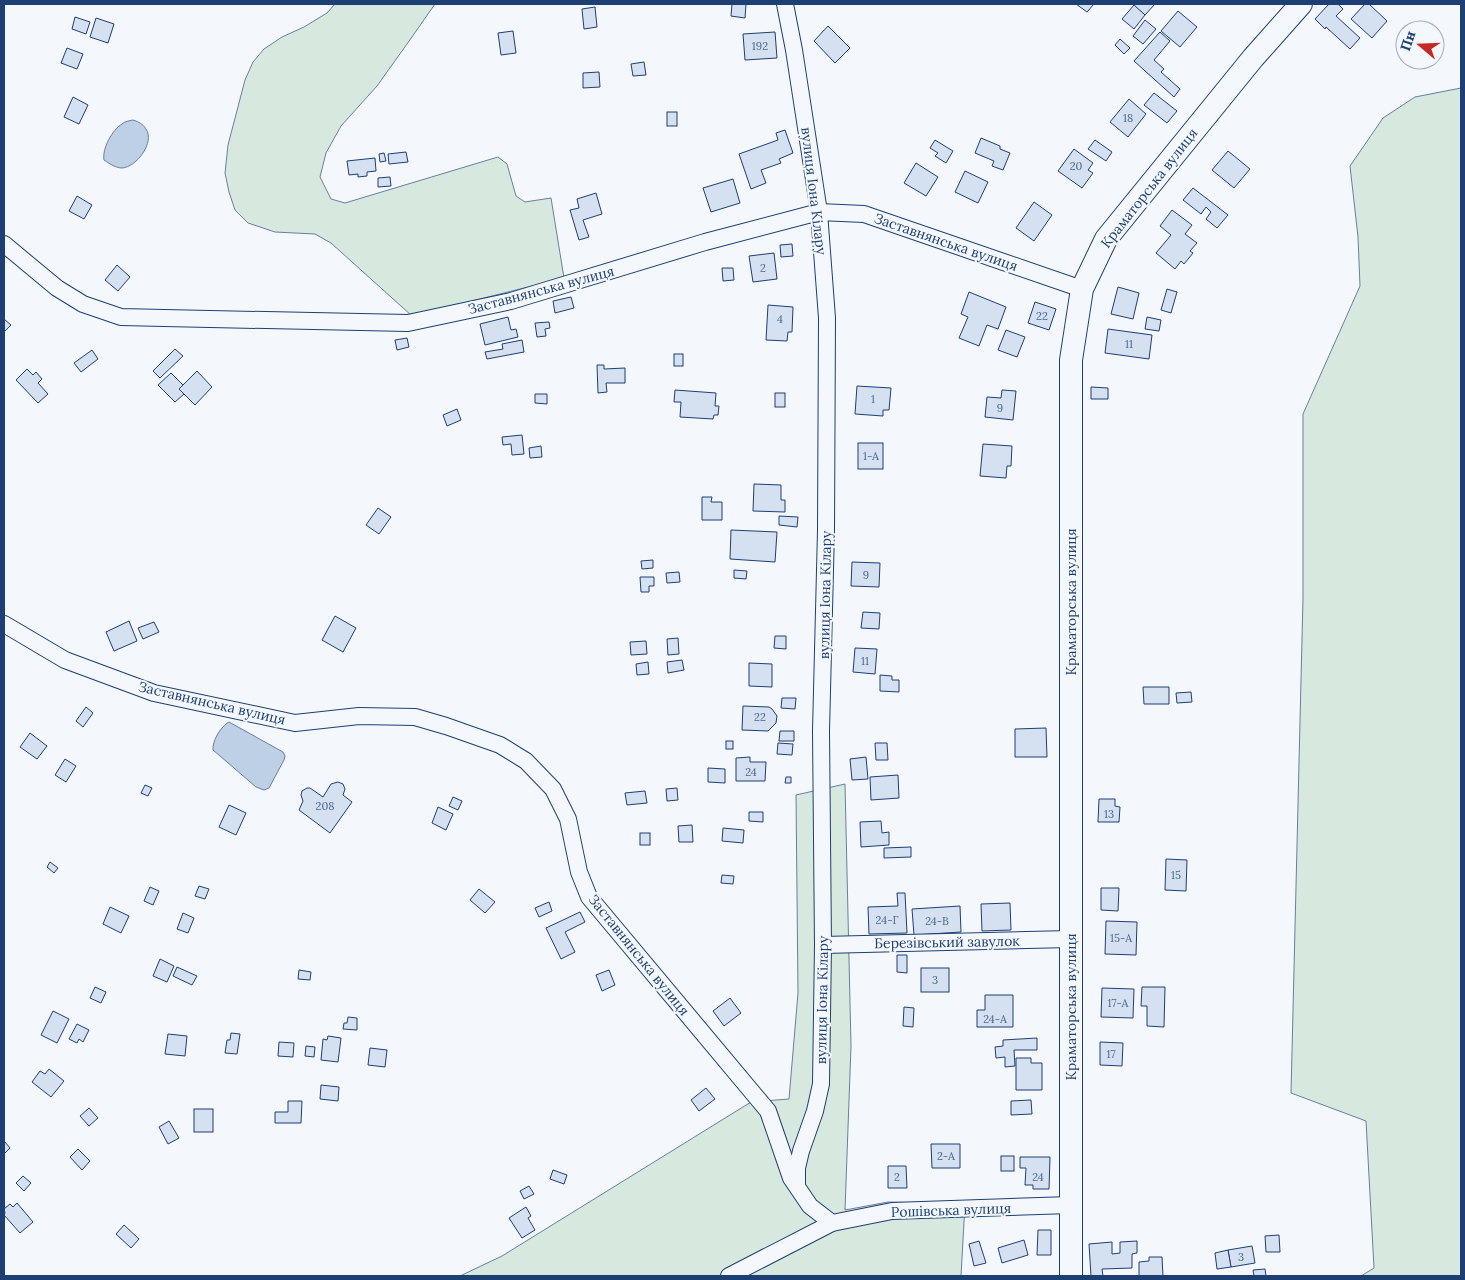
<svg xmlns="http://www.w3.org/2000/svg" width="1465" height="1280" viewBox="0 0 1465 1280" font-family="Lora,serif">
	<rect width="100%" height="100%" fill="#f4f7fb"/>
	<!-- green -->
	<g fill="#d7e8df" stroke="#687fa3">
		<polygon points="335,4 435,4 407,44 377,86 341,126 326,153 320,177 331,199 345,203 498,157 507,164 516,196 525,202 551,198 564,278 412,316 331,243 315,234 275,232 248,223 235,210 229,192 225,173 228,145 245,80 253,62 264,49 282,37 304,27 327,13"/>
		<polygon points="1461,88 1461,1276 1361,1276 1374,1268 1366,1121 1291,1093 1303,598 1303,414 1360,286 1358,237 1350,166 1383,118 1415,97"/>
		<polygon points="845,784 851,1046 845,1210 888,1202 965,1204 961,1276 460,1276 502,1256 751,1102 789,1099 798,993 796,795"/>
	</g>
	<!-- water -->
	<g fill="#bed0e5" stroke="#687fa3">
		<path d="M133 120C139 122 143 124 146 129 155 142 137 167 122 168 116 168 110 164 104 160 102 149 112 130 122 124 125 121 129 121 133 120Z"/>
		<path d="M229 722 283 752 285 756 284 760 269 788 264 790 256 787 213 750C212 741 221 726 229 722Z"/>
	</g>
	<!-- building -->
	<g fill="#d5e0f0" stroke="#1d3f73">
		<polygon points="732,4 746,4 745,18 731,16"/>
		<polygon points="1076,4 1094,4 1087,12"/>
		<polygon points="1132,4 1155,4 1145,15"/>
		<polygon points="1329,4 1338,4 1343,9 1336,16 1360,38 1350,49 1326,27 1325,29 1315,19"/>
		<polygon points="1365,4 1369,4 1387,21 1372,38 1351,19"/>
		<polygon points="1134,5 1145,15 1134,29 1122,19"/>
		<polygon points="595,7 597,27 584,29 582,9"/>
		<polygon points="1178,11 1197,27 1180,47 1161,31"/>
		<polygon points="75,17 90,22 86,34 72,29"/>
		<polygon points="96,18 114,24 108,43 90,37"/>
		<polygon points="1145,20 1156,29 1143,44 1133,36"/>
		<polygon points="828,26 850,48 835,63 814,41"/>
		<polygon points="513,31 516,53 501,55 498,33"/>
		<polygon points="775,32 777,58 745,60 743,34"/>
		<polygon points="1160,32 1170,41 1154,60 1164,69 1161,72 1180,89 1174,97 1134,61"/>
		<polygon points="1120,39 1130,48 1124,54 1115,45"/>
		<polygon points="67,48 83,54 77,69 61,63"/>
		<polygon points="644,62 646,75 633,76 631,64"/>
		<polygon points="599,72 600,87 583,88 583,73"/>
		<polygon points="1154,93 1177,111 1167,123 1144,105"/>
		<polygon points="73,97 88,105 79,124 64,117"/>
		<polygon points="1129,99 1146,114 1128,137 1110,122"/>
		<rect x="667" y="112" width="10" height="14"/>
		<polygon points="785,130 793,153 779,159 781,163 761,170 766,183 751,189 739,154 778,140 776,133"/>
		<polygon points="981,138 1000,146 1000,149 1010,153 1003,170 992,166 994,161 975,153"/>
		<polygon points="935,140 953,151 946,163 935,156 938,153 930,148"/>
		<polygon points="1095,140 1112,152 1106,161 1088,149"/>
		<polygon points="1074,149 1093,163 1088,170 1093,173 1082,188 1058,171"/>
		<polygon points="1228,151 1250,169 1234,188 1212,170"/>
		<polygon points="406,152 408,162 389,164 388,154"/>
		<polygon points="384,153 386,161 380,162 379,154"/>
		<polygon points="375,158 376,171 367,172 367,176 358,177 358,174 349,175 347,161"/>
		<polygon points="916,163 938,177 926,196 904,183"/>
		<polygon points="965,171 988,182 978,203 955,192"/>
		<polygon points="390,177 391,186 378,187 378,178"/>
		<polygon points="733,179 740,203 711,212 703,188"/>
		<polygon points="1193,188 1228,215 1217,228 1206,219 1211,212 1206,207 1201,214 1183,200"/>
		<polygon points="596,193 602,214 583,220 589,237 579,240 570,210 579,208 577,199"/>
		<polygon points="77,196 92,205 84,219 69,211"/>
		<polygon points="1034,202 1052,215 1034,241 1016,228"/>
		<polygon points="1172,210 1192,225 1185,234 1197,243 1190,251 1193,253 1184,264 1181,261 1175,269 1156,253 1171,235 1160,226"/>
		<polygon points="792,244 793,256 781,257 780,245"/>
		<polygon points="774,253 777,279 753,282 749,256"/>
		<polygon points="117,265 130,277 118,291 105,280"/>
		<polygon points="722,268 733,268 734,280 723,281"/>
		<polygon points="1118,287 1139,293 1133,319 1111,314"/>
		<polygon points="1167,289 1177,292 1171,313 1161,310"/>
		<polygon points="969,292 1006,307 998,329 987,325 979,346 959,338 968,317 961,314"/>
		<polygon points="571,297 574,308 555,313 553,301"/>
		<polygon points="1035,302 1056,309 1049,330 1028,323"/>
		<polygon points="768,305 793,307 792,332 788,332 787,341 766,340"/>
		<polygon points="508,317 511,330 516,329 518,337 485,345 480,324"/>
		<polygon points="1147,317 1161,320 1159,331 1145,329"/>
		<polygon points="4,319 11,325 4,332"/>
		<polygon points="549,322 550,328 545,329 546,336 537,337 535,323"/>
		<polygon points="1108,329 1152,335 1149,359 1105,353"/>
		<polygon points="1006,330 1025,337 1017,357 998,350"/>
		<polygon points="407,338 409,347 397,350 395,340"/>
		<polygon points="522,340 524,352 487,359 485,352 503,349 502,344"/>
		<polygon points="175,349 183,356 160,378 153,371"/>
		<polygon points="92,350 98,359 81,372 74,363"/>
		<rect x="674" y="354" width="9" height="12"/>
		<polygon points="597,365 604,365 604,369 625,368 625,383 606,383 607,392 598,393"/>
		<polygon points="27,369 33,375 36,372 42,379 38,383 48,394 38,403 16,380"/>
		<polygon points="197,371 212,387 195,405 179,389"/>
		<polygon points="171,373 183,385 179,389 184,394 175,402 158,385"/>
		<polygon points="857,386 891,388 889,410 883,410 883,416 855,414"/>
		<polygon points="1091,387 1108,388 1108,399 1091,399"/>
		<polygon points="675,390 716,393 715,406 719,406 718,415 714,415 713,419 680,417 681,402 674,402"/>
		<polygon points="1002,390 1016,391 1013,420 985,417 987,397 1001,398"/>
		<rect x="775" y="393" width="10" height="14"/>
		<polygon points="535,394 547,394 547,404 535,403"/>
		<polygon points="457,409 461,420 447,426 443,415"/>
		<polygon points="522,435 524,454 512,455 511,444 503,445 502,437"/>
		<rect x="858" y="443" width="25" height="26"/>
		<polygon points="983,444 1012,446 1011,466 1007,466 1006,478 980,476"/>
		<polygon points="541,446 542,457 530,458 529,448"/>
		<polygon points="754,484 781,485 781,500 785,500 785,512 753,511"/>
		<polygon points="702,497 712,497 711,502 722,502 722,520 702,520"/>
		<polygon points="378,508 391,517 379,534 366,525"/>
		<polygon points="779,516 798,517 797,527 779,525"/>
		<polygon points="731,530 777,532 775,562 730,559"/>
		<polygon points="653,560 653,568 642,569 641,561"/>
		<polygon points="852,562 880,563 879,587 851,586"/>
		<polygon points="734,570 747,571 746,579 734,578"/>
		<polygon points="679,572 680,582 667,583 666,573"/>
		<polygon points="640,577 654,577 654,586 649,586 649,592 641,592"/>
		<polygon points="863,612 880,613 879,629 861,628"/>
		<polygon points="335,616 356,628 343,652 322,640"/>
		<polygon points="129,621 137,641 114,651 106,632"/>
		<polygon points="154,622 159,632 143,639 138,628"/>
		<polygon points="775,636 786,636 786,649 774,648"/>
		<polygon points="678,638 679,654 668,655 667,639"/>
		<polygon points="646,641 647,654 631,655 630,642"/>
		<polygon points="855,648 877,649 875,674 853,672"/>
		<polygon points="682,660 684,670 668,673 667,662"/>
		<polygon points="648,662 649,674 637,675 636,664"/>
		<polygon points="749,663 772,664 772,687 749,686"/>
		<polygon points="880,675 892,676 892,680 899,680 899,692 880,691"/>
		<polygon points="1143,687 1169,687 1169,704 1144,704"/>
		<polygon points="1191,692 1192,702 1177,703 1176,693"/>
		<polygon points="782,698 796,698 795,709 781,708"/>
		<polygon points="743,706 769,707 772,709 777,716 776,723 768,731 742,730"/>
		<polygon points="86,707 93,713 83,727 76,721"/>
		<polygon points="1046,728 1047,757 1015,757 1015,729"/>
		<polygon points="780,731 794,731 794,741 779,741"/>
		<polygon points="30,733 47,746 37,759 20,747"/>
		<rect x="726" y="741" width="7" height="8"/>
		<polygon points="778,743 793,744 792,755 777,754"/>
		<polygon points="875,743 887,743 888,760 876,760"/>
		<polygon points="750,757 750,762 766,762 765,781 736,781 736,758"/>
		<polygon points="866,757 868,779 852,780 850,759"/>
		<polygon points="65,759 76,766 66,782 55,775"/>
		<polygon points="708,768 725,769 725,783 708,782"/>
		<polygon points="898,775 899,798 871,800 870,777"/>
		<polygon points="786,777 791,777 791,783 785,783"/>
		<polygon points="338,782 343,784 345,789 343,795 352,802 330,833 299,810 303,801 301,795 302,791 307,788 310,788 323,797 331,784"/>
		<polygon points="145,785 152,788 148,796 141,793"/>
		<polygon points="677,788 678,800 667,801 666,789"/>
		<polygon points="645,791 647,803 627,805 625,793"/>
		<polygon points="453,797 462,801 458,810 449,806"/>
		<polygon points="1099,799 1115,799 1115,806 1120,807 1119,822 1098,822"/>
		<polygon points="229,805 246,813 236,835 219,827"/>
		<polygon points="438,807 453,814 446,830 432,823"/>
		<polygon points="749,812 763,812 763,822 749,821"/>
		<polygon points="881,821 882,833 889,832 889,845 861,847 860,822"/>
		<polygon points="692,825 693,842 679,842 678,826"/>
		<polygon points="723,828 744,830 743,843 722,841"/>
		<rect x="640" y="833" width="10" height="12"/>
		<polygon points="911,847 911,857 884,858 884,848"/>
		<polygon points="1166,859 1187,860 1186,891 1165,890"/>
		<polygon points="50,862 58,868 54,873 47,867"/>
		<polygon points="722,875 734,876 733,884 721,883"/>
		<polygon points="199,886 209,889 205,899 195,896"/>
		<polygon points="150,887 159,891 153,905 144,901"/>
		<polygon points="1101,888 1119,888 1118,911 1101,910"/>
		<polygon points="479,889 495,902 485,913 470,900"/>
		<polygon points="897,893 905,893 907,933 869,934 868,907 898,906"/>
		<polygon points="549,902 552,911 539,917 535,908"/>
		<polygon points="1010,903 1011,930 982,931 981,904"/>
		<polygon points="960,906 961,932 914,935 912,909"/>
		<polygon points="110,907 129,916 121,933 103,924"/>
		<polygon points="580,912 585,922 565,932 575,952 561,959 546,928"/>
		<polygon points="183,913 194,918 188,933 177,929"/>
		<polygon points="1106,921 1137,922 1136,955 1105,954"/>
		<polygon points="897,955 907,955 907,973 897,972"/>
		<polygon points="160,959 174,966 167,982 153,976"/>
		<polygon points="177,967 197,976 192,985 173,976"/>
		<rect x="921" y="968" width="28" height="24"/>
		<polygon points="299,970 311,972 310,980 298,979"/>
		<polygon points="609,970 615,985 602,991 596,975"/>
		<polygon points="95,987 106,992 101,1003 90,998"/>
		<polygon points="1142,987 1165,987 1164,1027 1147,1026 1147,1006 1141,1006"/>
		<polygon points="1102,988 1134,989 1133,1018 1101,1017"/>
		<polygon points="985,995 1013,995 1013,1027 977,1027 977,1010 985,1010"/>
		<polygon points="730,998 741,1013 724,1026 713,1011"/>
		<polygon points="904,1007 914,1008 913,1027 903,1026"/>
		<polygon points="53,1011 69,1019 57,1043 41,1035"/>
		<polygon points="348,1017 357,1018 357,1030 343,1029 344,1023 347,1023"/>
		<polygon points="77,1024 89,1030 83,1042 79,1039 77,1043 69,1039"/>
		<polygon points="231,1033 240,1034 237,1054 225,1053 227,1040 230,1040"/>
		<polygon points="168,1034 187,1036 185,1056 165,1054"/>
		<polygon points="328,1036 341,1038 338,1062 321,1060 323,1039 327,1040"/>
		<polygon points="1037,1038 1037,1050 1014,1050 1015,1066 1005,1067 1005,1057 996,1058 995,1047 1003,1046 1003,1040"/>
		<polygon points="279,1042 294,1043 293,1057 278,1056"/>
		<polygon points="1100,1042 1123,1043 1122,1066 1100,1065"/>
		<polygon points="306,1046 315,1047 314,1057 305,1056"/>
		<polygon points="370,1048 387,1050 385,1067 368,1065"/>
		<polygon points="1016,1058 1031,1058 1031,1063 1042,1063 1042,1090 1016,1090"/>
		<polygon points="49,1069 64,1081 51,1097 32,1082 40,1071 45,1074"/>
		<polygon points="321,1085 339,1087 338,1101 320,1099"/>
		<polygon points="706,1088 715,1099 699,1111 691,1100"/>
		<polygon points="1031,1100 1032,1114 1011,1115 1011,1101"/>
		<polygon points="288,1101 302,1101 301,1123 275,1123 275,1112 288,1112"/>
		<polygon points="89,1108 98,1118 89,1126 80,1116"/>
		<rect x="194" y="1109" width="19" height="23"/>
		<polygon points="169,1121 179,1138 168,1144 159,1127"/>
		<polygon points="4,1141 10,1148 4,1154"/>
		<polygon points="931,1144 960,1144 960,1168 932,1168"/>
		<polygon points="78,1149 90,1161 82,1170 70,1157"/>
		<rect x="1001" y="1156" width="13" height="15"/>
		<polygon points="1020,1157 1050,1157 1049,1189 1033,1189 1033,1185 1025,1185 1026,1168 1020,1168"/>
		<polygon points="888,1166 906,1166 907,1188 888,1188"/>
		<polygon points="553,1170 567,1175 564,1184 550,1179"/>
		<polygon points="23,1176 31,1183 24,1191 16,1183"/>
		<polygon points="529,1186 534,1194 524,1199 520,1191"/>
		<polygon points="17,1203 33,1222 20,1233 4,1215 5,1213 4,1209 10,1204 13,1207"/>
		<polygon points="526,1207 531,1216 528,1218 535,1230 522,1238 509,1218"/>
		<polygon points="124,1225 139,1239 131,1248 116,1234"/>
		<polygon points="1038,1230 1051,1230 1051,1255 1037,1255"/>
		<polygon points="1279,1235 1280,1252 1266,1252 1265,1236"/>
		<polygon points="1024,1240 1028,1255 1002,1263 998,1248"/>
		<polygon points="979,1241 986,1263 974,1266 969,1244"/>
		<polygon points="1137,1241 1137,1253 1132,1254 1132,1268 1102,1269 1103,1276 1091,1276 1089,1244 1112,1242 1112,1254 1120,1253 1120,1242"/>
		<polygon points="1252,1246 1255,1263 1231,1267 1228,1250"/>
		<polygon points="1228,1250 1231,1267 1217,1269 1215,1253"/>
		<polygon points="1149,1257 1162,1257 1163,1276 1139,1276 1139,1262 1149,1261"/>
		<polygon points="1265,1269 1266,1276 1254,1276 1253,1270"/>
	</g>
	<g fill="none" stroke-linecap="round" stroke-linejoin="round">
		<defs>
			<g id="street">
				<polyline points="785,4 794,50 819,212 827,318 826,530 821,731 823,945 821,1084 815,1111 801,1151 797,1168 797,1186"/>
				<polyline points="4,244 57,288 83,304 121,317 164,318 408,323 511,301 705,242 819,212 864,214 1082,289"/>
				<polyline points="4,624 65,660 154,693 295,723 359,716 415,717 446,726 500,745 526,761 553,789 568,819 579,872 589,897 768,1111 791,1178 810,1206 832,1223"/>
				<polyline points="823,945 1071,939"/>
				<polyline points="729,1276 832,1223 892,1211 1071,1205"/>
			</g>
			<polyline id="secondary" points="1071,1276 1071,360 1082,289 1106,239 1253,58 1301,4"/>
		</defs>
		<!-- street casing -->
		<use href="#street" stroke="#1d3f73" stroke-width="18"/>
		<!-- secondary casing -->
		<use href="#secondary" stroke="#1d3f73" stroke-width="24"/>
		<!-- street -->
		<use href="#street" stroke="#f4f7fb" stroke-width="16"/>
		<!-- secondary -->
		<use href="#secondary" stroke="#f4f7fb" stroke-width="22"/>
	</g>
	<g text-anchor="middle" stroke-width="4" stroke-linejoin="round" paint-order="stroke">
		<!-- number labels -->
		<g font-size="11" fill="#4b6792">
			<text x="760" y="50">192</text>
			<text x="1128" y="122">18</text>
			<text x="1076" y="170">20</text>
			<text x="763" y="272">2</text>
			<text x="1042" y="320">22</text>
			<text x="780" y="323">4</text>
			<text x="1129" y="348">11</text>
			<text x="873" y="403">1</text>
			<text x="1000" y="412">9</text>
			<text x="871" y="460">1-А</text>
			<text x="866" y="579">9</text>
			<text x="865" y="665">11</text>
			<text x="760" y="721">22</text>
			<text x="751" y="776">24</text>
			<text x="325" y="810">208</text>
			<text x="1109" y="818">13</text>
			<text x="1176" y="879">15</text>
			<text x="887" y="924">24-Г</text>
			<text x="937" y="925">24-В</text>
			<text x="1121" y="942">15-А</text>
			<text x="935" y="984">3</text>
			<text x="1118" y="1007">17-А</text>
			<text x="995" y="1023">24-А</text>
			<text x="1111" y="1058">17</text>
			<text x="946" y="1160">2-А</text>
			<text x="897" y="1181">2</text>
			<text x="1038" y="1181">24</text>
			<text x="1241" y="1261">3</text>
		</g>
		<!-- street labels -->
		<g font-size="14" fill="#1d3f73" stroke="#f4f7fb">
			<text transform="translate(1149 188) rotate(-52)" y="5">Краматорська вулиця</text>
			<text transform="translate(814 191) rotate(83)" y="5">вулиця Іона Кілару</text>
			<text transform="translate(946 242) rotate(19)" y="5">Заставнянська вулиця</text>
			<text transform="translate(541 290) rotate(-15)" y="5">Заставнянська вулиця</text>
			<text transform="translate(825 595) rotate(-89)" y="5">вулиця Іона Кілару</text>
			<text transform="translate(1071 602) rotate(-90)" y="5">Краматорська вулиця</text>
			<text transform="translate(212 703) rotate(13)" y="5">Заставнянська вулиця</text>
			<text transform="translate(947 942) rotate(-1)" y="5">Березівський завулок</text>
			<text transform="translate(639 955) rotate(51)" y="5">Заставнянська вулиця</text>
			<text transform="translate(822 1000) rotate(-89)" y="5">вулиця Іона Кілару</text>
			<text transform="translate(1071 1007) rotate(-90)" y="5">Краматорська вулиця</text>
			<text transform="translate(951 1210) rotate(-2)" y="5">Рошівська вулиця</text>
		</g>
	</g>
	<!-- border -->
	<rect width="1465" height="1280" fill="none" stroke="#1d3f73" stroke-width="10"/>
	<!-- north arrow -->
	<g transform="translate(1420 45) rotate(289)"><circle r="24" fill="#f4f7fb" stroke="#9eadc5"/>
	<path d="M0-4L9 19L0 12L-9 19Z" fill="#c62828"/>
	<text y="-8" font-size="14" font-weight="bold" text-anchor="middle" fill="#1d3f73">Пн</text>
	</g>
</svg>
